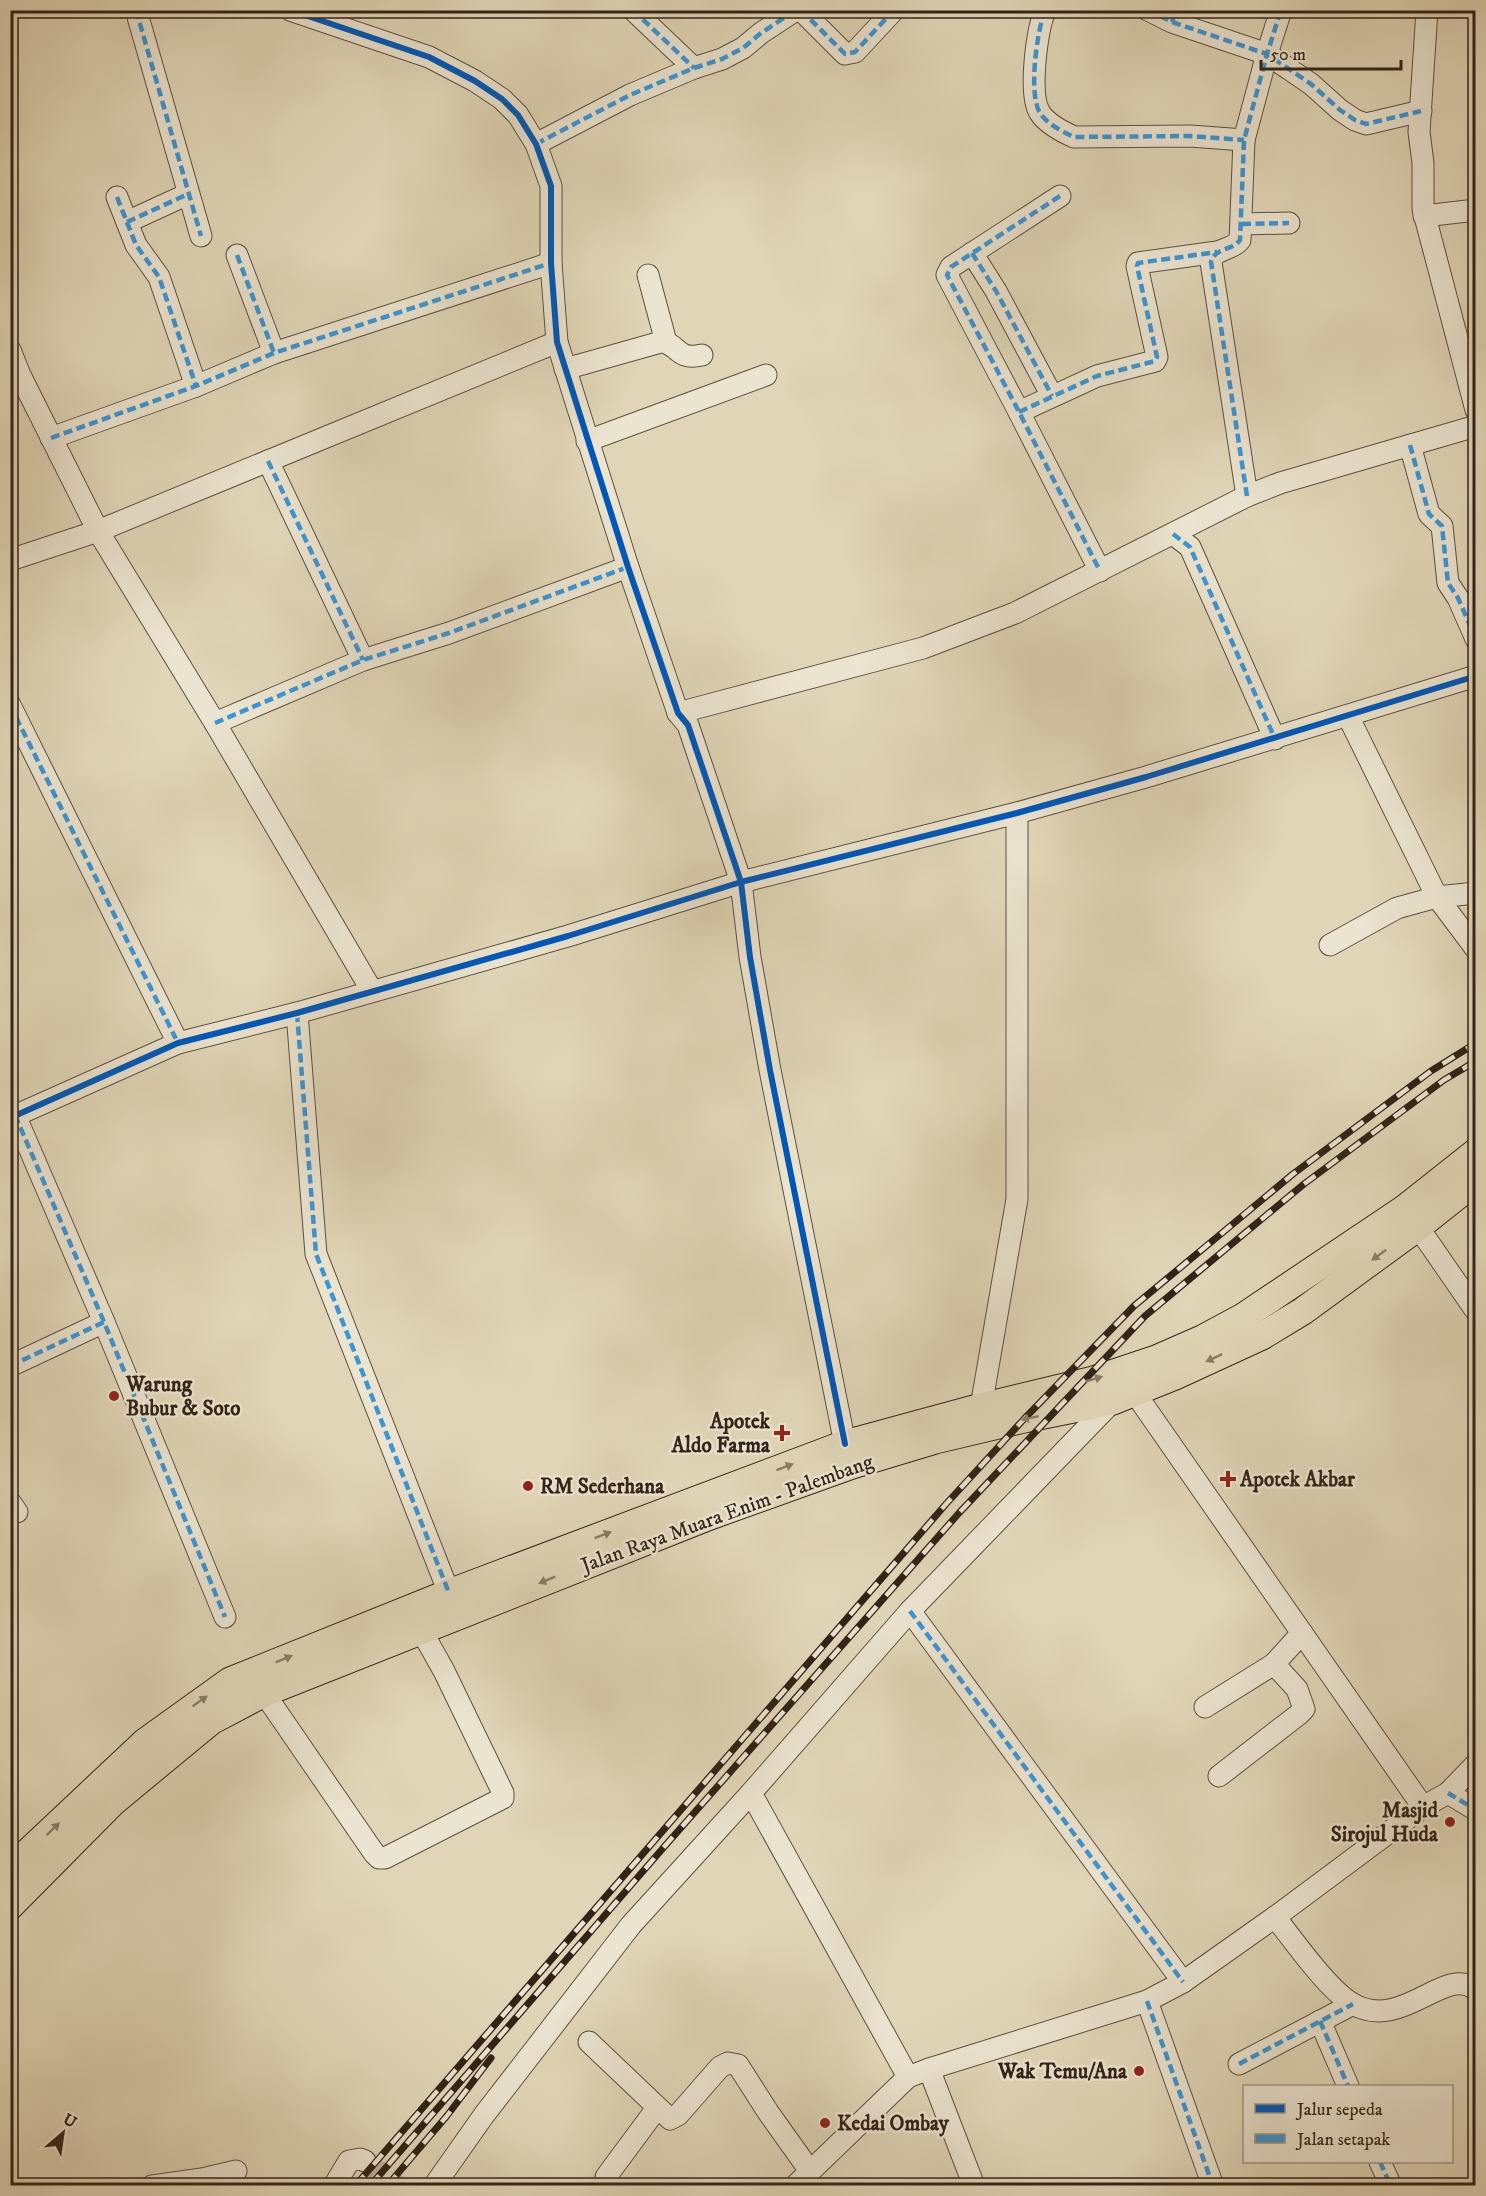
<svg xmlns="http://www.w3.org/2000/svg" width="1486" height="2196" viewBox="0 0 1486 2196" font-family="'IM FELL DW Pica',serif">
	<rect width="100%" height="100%" fill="#e0d6b7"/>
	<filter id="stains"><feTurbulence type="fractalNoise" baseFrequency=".00333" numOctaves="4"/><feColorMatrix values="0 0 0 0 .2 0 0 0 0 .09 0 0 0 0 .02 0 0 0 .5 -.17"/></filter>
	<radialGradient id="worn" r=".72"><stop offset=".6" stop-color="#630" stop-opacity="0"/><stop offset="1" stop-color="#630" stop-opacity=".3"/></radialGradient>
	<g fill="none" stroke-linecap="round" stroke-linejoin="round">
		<!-- minor-tunnel -->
		<polyline stroke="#bdb297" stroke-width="21" stroke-dasharray="21 10" stroke-linecap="butt" points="365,2161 398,2186"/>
		<defs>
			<g id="minor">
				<polyline points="136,10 201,236"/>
				<polyline points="290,10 429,57 475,81 502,99 518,115 536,144 551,186 551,263 557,342 628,567 678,713 688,725 741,882 750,957 770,1070 845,1444"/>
				<polyline points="633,10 694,68"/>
				<polyline points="801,10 845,54 855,52 894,10"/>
				<path d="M1045 10C1037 31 1028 94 1040 113 1047 124 1063 132 1074 137L1190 136 1244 140"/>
				<polyline points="1148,10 1172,22 1267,54 1311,84 1340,110 1355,120 1366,124 1421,111"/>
				<polyline points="1427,10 1419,132 1423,163 1423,209 1476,410"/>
				<polyline points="536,144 630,95 694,68 722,59 743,48 761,33 796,10"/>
				<polyline points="1060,196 951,267 947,275 1018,410 1100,571"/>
				<polyline points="117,197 136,245 159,277 196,386"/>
				<polyline points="1424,216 1476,210"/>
				<polyline points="127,222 188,194"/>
				<polyline points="1242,224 1289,223"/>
				<polyline points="972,253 996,291 1052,396"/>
				<polyline points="237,255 274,353"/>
				<polyline points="648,275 666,342"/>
				<polyline points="10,350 20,375 98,531 215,723 372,991"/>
				<path d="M565 369 661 342C679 343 675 361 702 355"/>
				<polyline points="1019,412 1097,376 1155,361 1157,357 1137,266 1138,263 1217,252"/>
				<polyline points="51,438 196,386 274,353 551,263"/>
				<polyline points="587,441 766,375"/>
				<polyline points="1410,445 1429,514 1442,526 1448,583 1458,598 1476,639"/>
				<polyline points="268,461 363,660"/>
				<path d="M1247 496 1211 262C1215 247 1232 251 1240 240L1244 140 1267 54 1281 10"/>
				<polyline points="1173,534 1190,547 1275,739"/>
				<polyline points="10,560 98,531 557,342"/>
				<polyline points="10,705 178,1043"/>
				<polyline points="678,713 923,648 1015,613 1247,496 1280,483 1476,426"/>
				<polyline points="1348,716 1437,897 1476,949"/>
				<polyline points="215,723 363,660 449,633 628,567"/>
				<polyline points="1330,945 1397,908 1437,897 1476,893"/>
				<polyline points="297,1013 316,1254 449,1593"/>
				<polyline points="15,1115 104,1322 225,1617"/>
				<polyline points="10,1118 178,1043 297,1013 568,936 741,882 1017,813 1146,777 1476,676"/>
				<polyline points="1409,1214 1476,1311"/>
				<polyline points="10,1366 104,1322"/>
				<polyline points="1135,1393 1423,1807"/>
				<polyline points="981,1407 1017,1199 1017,813"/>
				<polyline points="10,1502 17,1512"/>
				<polyline points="910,1611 1183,1982"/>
				<polyline points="264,1693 374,1853 379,1858 385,1858 503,1798 503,1793 444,1671 421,1630"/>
				<polyline points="1205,1707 1274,1664"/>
				<polyline points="1219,1776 1298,1715 1304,1709 1297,1689 1274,1664 1302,1633"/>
				<polyline points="1448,1793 1476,1810"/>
				<path d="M1275 1917C1294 1941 1327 1988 1351 2003 1402 2034 1445 1963 1476 1990"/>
				<polyline points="1147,2001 1213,2186"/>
				<polyline points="1320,2021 1348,2086"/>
				<polyline points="589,2042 670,2119 678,2115 720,2067 728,2063 738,2065 768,2112 810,2171"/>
				<polyline points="1239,2064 1353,2004"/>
				<polyline points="929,2069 974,2186"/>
				<polyline points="908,2077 751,1793 910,1611 1113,1401"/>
				<polyline points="1380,2162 1391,2186"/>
				<polyline points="606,2177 657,2108"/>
				<polyline points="152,2186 202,2179 236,2171"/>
				<polyline points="334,2186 349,2161 360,2159 365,2161"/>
				<polyline points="434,2186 484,2115 631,1925 751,1793"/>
				<polyline points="795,2186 908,2077 929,2069 1147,2001 1183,1982 1275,1917 1423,1807 1448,1793 1476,1764"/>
			</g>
			<g id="major">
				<polyline points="10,1869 145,1742 230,1681 449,1593 845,1444 981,1407 1093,1380 1156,1359 1204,1338 1243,1317 1404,1209 1476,1152"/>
				<polyline points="10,1906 113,1802 211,1721 264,1693 710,1516 852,1465 935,1440 1024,1419 1113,1401 1175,1376 1262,1336 1303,1311 1418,1227 1476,1181"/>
			</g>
		</defs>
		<!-- minor casing -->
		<use href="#minor" stroke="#5e4f3f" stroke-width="23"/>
		<!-- major casing -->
		<use href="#major" stroke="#322217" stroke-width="29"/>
		<!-- minor -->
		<use href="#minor" stroke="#ebe4d0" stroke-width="21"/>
		<!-- major -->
		<use href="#major" stroke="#e0d6b7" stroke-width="27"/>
		<defs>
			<g id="rail">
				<polyline points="355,2186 946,1504 1024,1419 1134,1306 1293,1174 1431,1071 1476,1043"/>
				<polyline points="370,2186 664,1847 959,1513 1145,1316 1304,1184 1444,1080 1476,1061"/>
				<polyline points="387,2186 446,2117 491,2058"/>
			</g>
		</defs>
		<!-- rail casing -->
		<use href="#rail" stroke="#322217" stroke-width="7"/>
		<!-- rail -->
		<use href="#rail" stroke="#ebe4d0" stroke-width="4.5" stroke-dasharray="14" stroke-linecap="butt"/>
		<!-- quiet -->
		<g stroke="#3d95d4" stroke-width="4.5" stroke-dasharray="9 4.5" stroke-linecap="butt">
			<polyline points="136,10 201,236"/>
			<polyline points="633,10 694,68"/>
			<polyline points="801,10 845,54 855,52 894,10"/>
			<path d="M1045 10C1037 31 1028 94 1040 113 1047 124 1063 132 1074 137L1190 136 1244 140"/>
			<polyline points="1148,10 1172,22 1267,54 1311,84 1340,110 1355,120 1366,124 1421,111"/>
			<polyline points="1172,22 1176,10"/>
			<polyline points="536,144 630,95 694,68 722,59 743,48 761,33 796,10"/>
			<polyline points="1060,196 951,267 947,275 1018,410 1100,571"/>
			<polyline points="117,197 136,245 159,277 196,386"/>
			<polyline points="127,222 188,194"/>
			<polyline points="1242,224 1289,223"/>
			<polyline points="972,253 996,291 1052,396"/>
			<polyline points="237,255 274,353"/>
			<polyline points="1019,412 1097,376 1155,361 1157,357 1137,266 1138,263 1217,252"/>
			<polyline points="51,438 196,386 274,353 551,263"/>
			<polyline points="1410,445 1429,514 1442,526 1448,583 1458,598 1476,639"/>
			<polyline points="268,461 363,660"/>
			<path d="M1247 496 1211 262C1215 247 1232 251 1240 240L1244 140 1267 54 1281 10"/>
			<polyline points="1173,534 1190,547 1275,739"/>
			<polyline points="10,705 178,1043"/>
			<polyline points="215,723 363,660 449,633 628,567"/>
			<polyline points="297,1013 316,1254 449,1593"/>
			<polyline points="15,1115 104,1322 225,1617"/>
			<polyline points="10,1366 104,1322"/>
			<polyline points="910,1611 1183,1982"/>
			<polyline points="1448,1793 1476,1810"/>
			<polyline points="1147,2001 1213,2186"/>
			<polyline points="1320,2021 1348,2086"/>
			<polyline points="1239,2064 1353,2004"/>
			<polyline points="1380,2162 1391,2186"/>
		</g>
		<defs>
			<g id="cycleway">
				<polyline points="290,10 429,57 475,81 502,99 518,115 536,144 551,186 551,263 557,342 628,567 678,713 688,725 741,882 750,957 770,1070 845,1444"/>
				<polyline points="10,1118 178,1043 297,1013 568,936 741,882 1017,813 1146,777 1476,676"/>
			</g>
		</defs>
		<!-- cycleway casing -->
		<use href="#cycleway" stroke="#ebe4d0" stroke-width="10"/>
		<!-- cycleway -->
		<use href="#cycleway" stroke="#0057b8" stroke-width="6"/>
	</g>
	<!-- one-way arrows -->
	<defs><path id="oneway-solid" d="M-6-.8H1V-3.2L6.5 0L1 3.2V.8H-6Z" transform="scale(1.5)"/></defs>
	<g fill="#897c67">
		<use href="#oneway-solid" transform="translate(1379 1255) rotate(144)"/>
		<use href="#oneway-solid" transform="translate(1214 1358) rotate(155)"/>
		<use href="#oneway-solid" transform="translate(1094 1379) rotate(-16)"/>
		<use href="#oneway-solid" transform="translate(1030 1418) rotate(168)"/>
		<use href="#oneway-solid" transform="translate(785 1467) rotate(-21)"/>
		<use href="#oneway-solid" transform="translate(603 1535) rotate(-21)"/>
		<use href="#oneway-solid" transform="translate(547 1580) rotate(158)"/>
		<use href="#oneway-solid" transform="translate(284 1659) rotate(-22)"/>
		<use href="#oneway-solid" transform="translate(200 1701) rotate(-35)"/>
		<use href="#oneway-solid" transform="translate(53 1829) rotate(-44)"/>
	</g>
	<!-- markers -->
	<g fill="#8f2418" stroke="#ebe4d0" stroke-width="2">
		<circle cx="114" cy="1396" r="6"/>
		<path d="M779 1424h6v6h6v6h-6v6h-6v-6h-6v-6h6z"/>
		<path d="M1225 1470h6v6h6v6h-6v6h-6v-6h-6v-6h6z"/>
		<circle cx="528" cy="1486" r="6"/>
		<circle cx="1450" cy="1822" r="6"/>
		<circle cx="1139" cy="2071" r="6"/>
		<circle cx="825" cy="2123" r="6"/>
	</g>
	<g text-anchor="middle" stroke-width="5" stroke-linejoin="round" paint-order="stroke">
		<!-- poi labels -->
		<g font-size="21" font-weight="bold" fill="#322217" stroke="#ebe4d0" text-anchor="start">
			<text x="126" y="1391">Warung<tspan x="126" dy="24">Bubur &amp; Soto</tspan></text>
			<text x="770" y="1428" text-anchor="end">Apotek<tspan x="770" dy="24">Aldo Farma</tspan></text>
			<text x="1240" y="1486">Apotek Akbar</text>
			<text x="540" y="1493">RM Sederhana</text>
			<text x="1438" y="1817" text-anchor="end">Masjid<tspan x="1438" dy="24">Sirojul Huda</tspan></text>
			<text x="1127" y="2078" text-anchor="end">Wak Temu/Ana</text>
			<text x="837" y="2130">Kedai Ombay</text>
		</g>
		<!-- street labels -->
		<g font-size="21" fill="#322217" stroke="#ebe4d0">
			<text transform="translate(727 1513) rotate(-20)" y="7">Jalan Raya Muara Enim - Palembang</text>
		</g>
	</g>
	<!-- margin -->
	<rect width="1486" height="2196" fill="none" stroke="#e0d6b7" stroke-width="36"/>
	<rect x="12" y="12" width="1462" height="2172" fill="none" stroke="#322217" stroke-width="3"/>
	<rect x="18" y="18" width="1450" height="2160" fill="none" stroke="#322217" stroke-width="1.5"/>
	<!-- legend -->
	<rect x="1243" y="2085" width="210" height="78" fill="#ebe4d0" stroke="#a19686" stroke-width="1.5"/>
	<rect x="1255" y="2104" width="30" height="9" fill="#0057b8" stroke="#a19686" stroke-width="1.5"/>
	<text x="1297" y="2115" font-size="18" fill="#322217">Jalur sepeda</text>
	<rect x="1255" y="2134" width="30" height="9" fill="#3d95d4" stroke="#a19686" stroke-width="1.5"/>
	<text x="1297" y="2145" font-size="18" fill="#322217">Jalan setapak</text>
	<!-- north arrow -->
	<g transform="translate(63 2133) rotate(29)" stroke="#ebe4d0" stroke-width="4.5" paint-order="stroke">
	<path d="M0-4.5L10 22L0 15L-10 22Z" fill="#322217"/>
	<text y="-9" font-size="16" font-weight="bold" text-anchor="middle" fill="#322217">U</text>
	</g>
	<!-- scale -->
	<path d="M1261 60v9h140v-9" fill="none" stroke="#322217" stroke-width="3"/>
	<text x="1270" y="60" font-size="18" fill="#322217" stroke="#ebe4d0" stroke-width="4.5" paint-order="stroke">50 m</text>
	<rect width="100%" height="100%" filter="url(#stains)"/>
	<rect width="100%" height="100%" fill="url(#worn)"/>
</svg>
